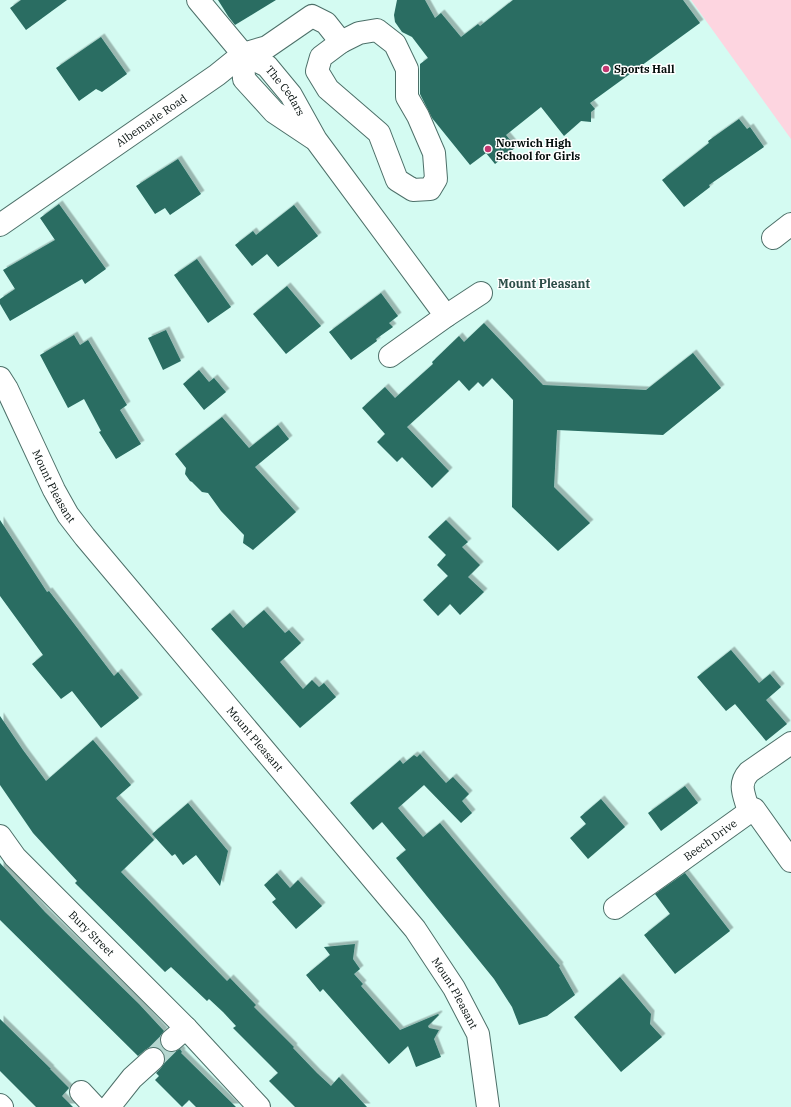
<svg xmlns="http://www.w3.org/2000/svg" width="791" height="1107" viewBox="0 0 791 1107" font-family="'IBM Plex Serif',serif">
	<defs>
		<filter id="shadow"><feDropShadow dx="3.5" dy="-3.5" stdDeviation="0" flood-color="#0004"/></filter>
	</defs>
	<rect width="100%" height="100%" fill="#d4fbf2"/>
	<!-- green -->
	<polygon fill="#fdd5e0" points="691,0 791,0 791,139"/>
	<!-- building -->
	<g fill="#296d62" filter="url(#shadow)">
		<polygon points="21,0 67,0 26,30 10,8"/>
		<polygon points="218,0 276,0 235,25 228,16"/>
		<polygon points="397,0 425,0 435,18 441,13 461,37 478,24 480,26 513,0 683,0 700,23 590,103 595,109 591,112 591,122 581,121 564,136 541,107 506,135 516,147 495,164 486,153 470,165 432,118 420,94 420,64 428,58 412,37 402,32 395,22 394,15"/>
		<polygon points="101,37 127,74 102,92 96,89 79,101 56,68"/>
		<polygon points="739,119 747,129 750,127 764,147 709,185 710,187 684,207 662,180 709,143 708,141"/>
		<polygon points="178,159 201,194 170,215 165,208 155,214 136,186"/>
		<polygon points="59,204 106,269 85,284 82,279 10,321 0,304 0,299 15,289 3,270 55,240 40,218"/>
		<polygon points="294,205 318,236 278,267 267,254 252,266 235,245 253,231 256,235"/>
		<polygon points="197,259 231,307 208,323 174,275"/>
		<polygon points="287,286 321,326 286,354 253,314"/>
		<polygon points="381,293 398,316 389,323 393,327 376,339 377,341 351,360 329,332"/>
		<polygon points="484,323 543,385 646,390 693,353 721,388 663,435 557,430 554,487 590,523 558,551 512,507 513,400 492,378 483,387 478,382 469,391 459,380 407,427 449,471 432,488 402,457 397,462 377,442 385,434 362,408 385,387 395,398 433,364 432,362 459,336 464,342"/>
		<polygon points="166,330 181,361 163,370 148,338"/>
		<polygon points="74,335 80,345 88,340 127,405 120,410 141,444 116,459 99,432 101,431 84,399 68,408 40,355"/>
		<polygon points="199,370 209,382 214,378 226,392 204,410 183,384"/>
		<polygon points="222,417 249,448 278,425 289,439 255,467 296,512 253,550 243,543 244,535 221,511 208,493 202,492 192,482 190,481 185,474 186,468 175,454"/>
		<polygon points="0,520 47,592 49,591 114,676 118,672 139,698 101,728 72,691 61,699 32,664 43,655 0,596"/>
		<polygon points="446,520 468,542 462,547 480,565 468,577 484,592 460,615 450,604 438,616 423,600 448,576 437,565 446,555 428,537"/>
		<polygon points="264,610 285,633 289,630 301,643 280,662 303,689 312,680 319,687 324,683 336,697 300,728 211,629 230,613 243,628"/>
		<polygon points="731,650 759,683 770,674 781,687 766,700 787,724 766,741 735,704 726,711 697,677"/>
		<polygon points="0,716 23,750 46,781 93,740 131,785 116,798 154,840 121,872 227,981 230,978 256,1005 254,1007 294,1047 293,1048 317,1073 331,1086 339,1077 367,1107 295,1107 269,1081 278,1073 233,1028 236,1026 223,1012 209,999 207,1001 171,967 165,972 75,883 77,881 33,833 0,785"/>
		<polygon points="420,754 446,783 453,777 469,794 462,801 472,813 461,823 424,785 398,808 423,837 440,823 560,966 559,967 575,995 547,1016 519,1025 512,1007 494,979 396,858 406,850 382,822 373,830 350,803 400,760 403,764 414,755 417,757"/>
		<polygon points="685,786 698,803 661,831 648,813"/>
		<polygon points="601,799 625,827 588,859 570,838 586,824 580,817"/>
		<polygon points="188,803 228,851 220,886 196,855 183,865 175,854 172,856 152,834"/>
		<polygon points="0,863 45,912 139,1004 164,1031 160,1036 160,1042 163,1048 168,1052 174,1052 180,1049 182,1052 181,1053 236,1107 196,1107 189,1100 182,1107 155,1080 159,1076 156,1073 161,1068 165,1062 165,1056 162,1050 156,1047 150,1047 145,1050 138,1056 0,920"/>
		<polygon points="277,873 290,888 298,880 322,906 296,929 272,902 276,899 264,885"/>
		<polygon points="685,873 730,931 675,974 644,935 670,914 655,894"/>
		<polygon points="355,944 353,959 360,969 354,974 363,984 361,986 400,1030 438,1014 439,1015 428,1026 429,1028 439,1030 434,1039 441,1057 416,1067 408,1046 389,1064 323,989 320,992 306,975 330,955 324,947"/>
		<polygon points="620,977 651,1014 650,1024 662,1037 621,1072 574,1017"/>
		<polygon points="0,1019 51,1069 50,1069 69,1088 62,1096 73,1107 36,1107 0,1071"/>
	</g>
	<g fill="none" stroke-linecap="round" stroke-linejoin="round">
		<!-- minor-tunnel -->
		<polyline stroke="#b5d7d0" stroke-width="22" stroke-dasharray="22 11" stroke-linecap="butt" points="153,1059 172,1040"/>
		<defs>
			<g id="minor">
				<path id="s1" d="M198 0 243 54 267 66 291 95 316 140 446 316"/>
				<polygon points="377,30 395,44 407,69 407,97 418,116 434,153 436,179 430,189 413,190 397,180 379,133 328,89 317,71 321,57 341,42 359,33"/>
				<polyline points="243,54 244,79 274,112 313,138"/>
				<path id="s2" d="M0 225 217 75 243 54 267 47 312 16 326 23 341 42"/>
				<polyline points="773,238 791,224"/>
				<polyline points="390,356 446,316 481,293"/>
				<path id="s3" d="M0 378 7 389 54 490 68 515 85 537 415 929 454 988 478 1034 488 1107"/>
				<path d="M749 812C745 796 737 785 749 772L791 743"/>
				<path id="s4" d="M0 836 15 857 186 1028 259 1107"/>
				<path id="s5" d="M615 908 749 812 754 809 791 861"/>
				<polyline points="172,1040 186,1028"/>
				<polyline points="81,1092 95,1107"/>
				<polyline points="0,1105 2,1107"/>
				<polyline points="109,1107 132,1078 153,1059"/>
			</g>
		</defs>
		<!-- minor casing -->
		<use href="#minor" stroke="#4d7069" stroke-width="24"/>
		<!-- minor -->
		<use href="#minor" stroke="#fff" stroke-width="22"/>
	</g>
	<!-- markers -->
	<g fill="#c23770" stroke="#fff" stroke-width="1.5">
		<circle cx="606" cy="69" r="4"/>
		<circle cx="488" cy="149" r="4"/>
	</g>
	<g text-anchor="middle" stroke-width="3" stroke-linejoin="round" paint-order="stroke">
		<!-- poi labels -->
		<g font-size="11" font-weight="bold" fill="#030e0c" stroke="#fff" text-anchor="start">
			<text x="614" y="73">Sports Hall</text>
			<text x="496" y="147">Norwich High<tspan x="496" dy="13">School for Girls</tspan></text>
		</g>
		<!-- street labels -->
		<g font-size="11" fill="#030e0c" stroke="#fff">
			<text dy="4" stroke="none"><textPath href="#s1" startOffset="128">The Cedars</textPath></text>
			<text dy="4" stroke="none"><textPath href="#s2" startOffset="184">Albemarle Road</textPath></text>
			<text dy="4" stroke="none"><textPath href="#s3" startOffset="121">Mount Pleasant</textPath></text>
			<text dy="4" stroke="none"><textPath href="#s3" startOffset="445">Mount Pleasant</textPath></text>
			<text dy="4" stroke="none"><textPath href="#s5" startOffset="117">Beech Drive</textPath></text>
			<text dy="4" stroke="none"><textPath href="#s4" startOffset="134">Bury Street</textPath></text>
			<text dy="4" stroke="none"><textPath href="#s3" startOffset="769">Mount Pleasant</textPath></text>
		</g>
		<!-- neighbourhood labels -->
		<g font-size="12" font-weight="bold" fill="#2c4e48" stroke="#fff">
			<text x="544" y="288">Mount Pleasant</text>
		</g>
	</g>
</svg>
